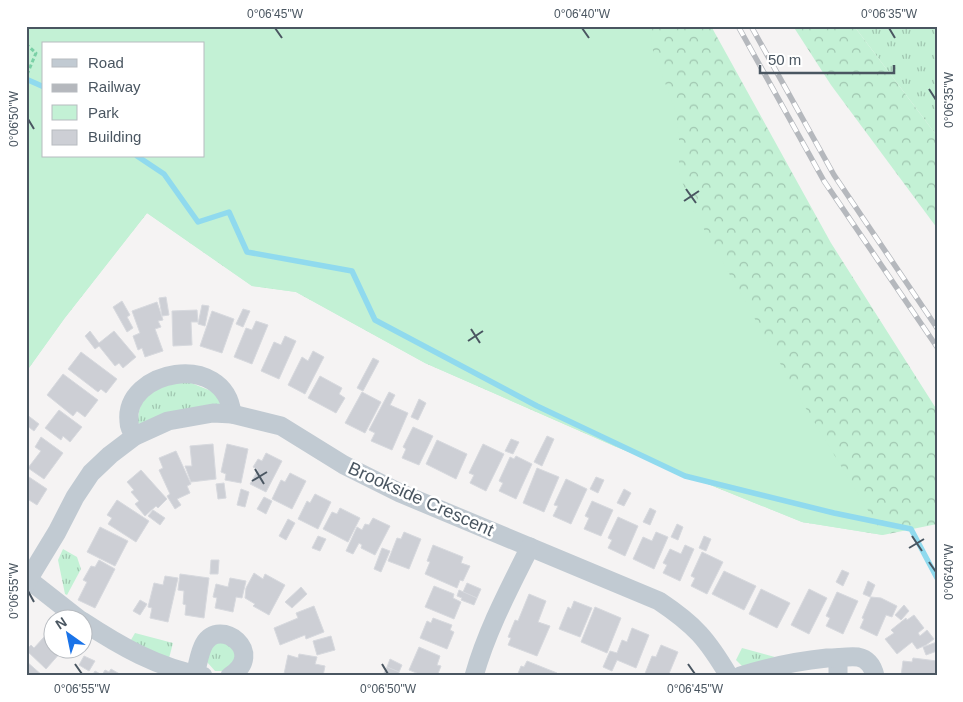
<svg xmlns="http://www.w3.org/2000/svg" width="963" height="702" viewBox="0 0 963 702" font-family="Arial,sans-serif">
	<defs>
		<pattern id="grass-tufts" width="24" height="20" patternUnits="userSpaceOnUse" patternTransform="scale(1.25)"><rect width="24" height="20" fill="#c3f1d5"/><path d="M3 7l-1-3M5 7V3M7 7l1-3M15 17l-1-3M17 17v-4M19 17l1-3" fill="none" stroke="#a0c6b0"/></pattern>
		<pattern id="forest-crowns" width="20" height="18" patternUnits="userSpaceOnUse" patternTransform="scale(1.25)"><rect width="20" height="18" fill="#c3f1d5"/><path d="M2 6a3 3 0 1 1 6 0M12 15a3 3 0 1 1 6 0" fill="none" stroke="#a0c6b0"/></pattern>
	</defs>
	<rect width="100%" height="100%" fill="#f5f3f3"/>
	<!-- grass -->
	<g fill="url(#grass-tufts)">
		<polygon points="854,26 937,26 937,136"/>
		<path d="M186 381 219 394 220 405 142 425 138 423C138 390 159 387 186 381Z"/>
		<polygon points="63,549 77,557 81,569 67,595 65,594 58,560"/>
		<polygon points="135,633 173,643 168,662 128,645"/>
		<polygon points="216,642 228,642 237,657 227,671 215,671 207,662 208,650"/>
		<polygon points="742,648 775,657 744,668 736,660"/>
	</g>
	<!-- forest -->
	<g fill="url(#forest-crowns)" fill-rule="evenodd">
		<path d="M26 26H711L831 243 937 410V524L883 535 802 522 614 446 425 363 296 292 252 286 147 213 64 319 26 372ZM44 44H204V156H44Z"/>
		<polygon points="793,26 854,26 937,136 937,228 831,85"/>
	</g>
	<!-- park -->
	<path fill="#c3f1d5" fill-rule="evenodd" d="M26 26H650L652 48 676 112 679 139V173L692 208 802 402 883 535 802 522 614 446 425 363 296 292 252 286 147 213 64 319 26 372ZM44 44H204V156H44Z"/>
	<g fill="none" stroke-linecap="round" stroke-linejoin="round">
		<!-- stream -->
		<g stroke="#90daee" stroke-width="5.5">
			<polyline points="26,79 44,87"/>
			<polyline points="137,156 164,174 198,222 229,212 247,252 352,271 375,320 537,406 685,476 834,513 911,529 937,578"/>
		</g>
	</g>
	<!-- building -->
	<g fill="#cdcfd5" stroke="#d7d9de">
		<polygon points="166,297 169,315 162,316 159,298"/>
		<polygon points="122,301 130,315 127,317 133,328 127,332 113,307"/>
		<polygon points="157,302 163,320 158,321 161,327 155,329 163,351 145,357 142,348 138,350 133,336 140,333 132,311"/>
		<polygon points="202,305 209,306 205,326 198,324"/>
		<polygon points="243,309 250,311 243,327 236,324"/>
		<polygon points="197,310 198,322 191,322 192,345 173,346 172,311"/>
		<polygon points="212,311 234,319 222,353 200,346"/>
		<polygon points="256,321 268,325 252,364 234,357 246,328 252,330"/>
		<polygon points="90,331 99,343 114,331 136,357 123,368 119,363 115,366 99,346 95,349 85,336"/>
		<polygon points="285,336 296,341 279,379 261,371 274,342 281,345"/>
		<polygon points="313,351 324,357 305,394 288,385 302,357 308,361"/>
		<polygon points="81,352 117,379 106,393 101,389 98,392 68,369"/>
		<polygon points="373,358 379,361 363,391 357,388"/>
		<polygon points="63,374 98,400 85,417 77,411 73,416 47,395"/>
		<polygon points="320,376 342,388 339,394 345,398 336,413 308,398"/>
		<polygon points="362,392 381,402 365,433 345,423"/>
		<polygon points="389,392 395,395 390,405 408,413 392,450 371,441 375,433 369,430"/>
		<polygon points="419,399 426,403 418,420 411,417"/>
		<polygon points="59,410 82,427 70,442 63,436 61,440 45,428"/>
		<polygon points="26,414 39,424 34,431 26,425"/>
		<polygon points="413,427 433,436 419,465 402,458 406,449 403,447"/>
		<polygon points="547,436 554,439 542,466 534,462"/>
		<polygon points="41,437 63,453 44,479 28,468 41,451 35,447"/>
		<polygon points="511,439 519,442 513,454 505,451"/>
		<polygon points="437,440 467,454 456,479 426,464"/>
		<polygon points="213,444 216,479 191,482 185,466 192,466 190,446"/>
		<polygon points="227,444 248,449 241,483 225,480 226,474 221,472"/>
		<polygon points="483,444 504,454 486,491 470,483 474,475 469,473"/>
		<polygon points="176,451 191,484 187,486 190,493 177,499 181,505 175,509 167,496 170,494 159,470 163,468 159,458"/>
		<polygon points="266,453 282,461 266,492 250,484 258,470 253,467 258,459 262,461"/>
		<polygon points="516,456 532,464 516,499 499,491 503,483 499,481 510,457 514,459"/>
		<polygon points="537,468 559,477 544,512 523,503"/>
		<polygon points="141,470 167,499 158,508 156,506 145,516 135,504 139,501 131,492 134,490 127,482"/>
		<polygon points="290,473 306,481 292,509 272,499 281,480 285,482"/>
		<polygon points="26,475 47,489 37,505 29,500 26,502"/>
		<polygon points="596,477 604,480 598,493 590,489"/>
		<polygon points="566,479 587,489 571,524 553,516 558,506 554,505"/>
		<polygon points="224,483 226,498 218,499 216,484"/>
		<polygon points="241,489 249,492 245,507 237,505"/>
		<polygon points="624,489 631,493 624,506 617,503"/>
		<polygon points="315,494 331,502 318,529 298,519 307,501 310,503"/>
		<polygon points="264,497 272,501 266,514 257,509"/>
		<polygon points="117,500 149,521 136,542 108,524 112,518 107,515"/>
		<polygon points="592,501 613,510 601,536 584,529 589,518 585,516"/>
		<polygon points="340,508 360,518 348,542 323,529 332,512 337,514"/>
		<polygon points="650,508 656,511 650,525 643,522"/>
		<polygon points="153,510 165,518 160,525 148,516"/>
		<polygon points="618,517 638,526 625,556 608,548 612,540 608,538"/>
		<polygon points="373,518 390,526 375,555 361,548 362,545 359,543 353,554 346,551 357,527 362,530 365,524 369,525"/>
		<polygon points="288,519 295,523 286,540 279,536"/>
		<polygon points="677,524 683,527 678,540 671,537"/>
		<polygon points="100,527 128,541 115,566 87,552"/>
		<polygon points="404,532 421,539 409,569 388,561 397,538 401,539"/>
		<polygon points="656,532 668,537 654,569 633,559 643,537 652,541"/>
		<polygon points="318,536 326,539 320,551 312,548"/>
		<polygon points="704,536 711,539 706,551 699,548"/>
		<polygon points="433,545 463,557 461,563 470,566 463,581 460,580 457,588 425,574 430,562 427,561"/>
		<polygon points="685,545 694,549 680,581 663,573 667,565 663,563 670,549 681,554"/>
		<polygon points="382,548 390,551 381,572 374,569"/>
		<polygon points="702,552 723,562 707,594 691,586 695,578 691,576"/>
		<polygon points="99,560 115,569 95,608 78,600 87,582 83,580 91,566 95,567"/>
		<polygon points="211,560 219,560 218,574 210,574"/>
		<polygon points="842,570 849,573 843,586 836,582"/>
		<polygon points="724,571 756,586 744,610 712,594"/>
		<polygon points="254,573 263,579 265,574 285,585 269,615 253,606 255,604 245,598 246,588"/>
		<polygon points="180,574 209,578 204,618 185,615 186,605 183,604 184,591 178,590"/>
		<polygon points="165,576 178,578 168,622 150,618 152,608 148,607 154,583 163,585"/>
		<polygon points="230,578 246,581 242,598 236,597 233,612 215,608 217,598 213,597 216,584 228,587"/>
		<polygon points="868,581 875,585 870,597 863,594"/>
		<polygon points="467,583 481,589 477,598 463,592"/>
		<polygon points="434,586 454,594 453,598 461,602 454,619 425,607"/>
		<polygon points="301,587 307,594 292,608 285,602"/>
		<polygon points="761,589 790,603 777,628 749,614"/>
		<polygon points="809,589 827,598 809,634 791,625"/>
		<polygon points="459,590 477,598 474,605 461,600 462,598 457,596"/>
		<polygon points="837,592 858,601 843,634 826,626 830,618 826,616"/>
		<polygon points="529,594 546,601 538,622 550,626 537,656 508,645 511,638 508,637 515,620 518,621"/>
		<polygon points="871,597 881,598 897,606 892,617 886,615 877,636 860,628 864,619 862,618"/>
		<polygon points="140,600 147,604 140,615 133,611"/>
		<polygon points="574,601 592,608 580,637 559,629 568,607 571,609"/>
		<polygon points="904,605 909,611 901,620 895,615"/>
		<polygon points="314,606 324,632 306,639 305,635 280,645 274,628 298,618 296,613"/>
		<polygon points="595,607 621,618 607,653 581,642"/>
		<polygon points="914,615 924,628 918,633 920,636 927,630 934,639 926,645 917,649 912,642 897,654 885,639 894,633 891,630 906,618 907,620"/>
		<polygon points="433,618 452,625 450,630 454,632 447,649 420,638 427,621 431,623"/>
		<polygon points="632,628 649,635 636,668 617,660 612,671 603,667 610,651 617,653 622,640 627,642"/>
		<polygon points="52,633 52,650 75,651 68,658 61,652 46,669 26,650 31,645 34,648 44,637 47,639"/>
		<polygon points="331,636 335,650 317,655 313,641"/>
		<polygon points="937,642 937,651 926,655 923,647"/>
		<polygon points="661,645 678,652 668,676 644,676 652,656 656,657"/>
		<polygon points="419,647 440,656 437,665 441,666 437,676 424,676 409,670"/>
		<polygon points="299,654 317,657 315,664 325,666 323,676 292,676 284,674 288,655 298,658"/>
		<polygon points="84,656 95,661 89,671 79,665"/>
		<polygon points="913,658 937,661 937,676 901,676 903,661 912,662"/>
		<polygon points="390,659 402,665 399,672 387,667"/>
		<polygon points="26,661 43,676 26,676"/>
		<polygon points="527,661 557,673 556,676 517,676 521,666 524,667"/>
		<polygon points="387,667 399,672 398,676 383,675"/>
		<polygon points="111,669 123,676 92,676 95,671 102,675 105,670 109,672"/>
	</g>
	<g fill="none" stroke-linecap="round" stroke-linejoin="round">
		<!-- path -->
		<polyline stroke="#7ad0a6" stroke-width="3" stroke-dasharray="4 2.5" stroke-linecap="butt" points="26,44 36,53 26,77"/>
		<!-- street -->
		<g stroke="#c1cad2" stroke-width="19">
			<path d="M135 436C132 432 129 427 129 422 123 370 225 350 232 414"/>
			<polyline points="29,580 80,620"/>
			<path d="M26 583 57 532 75 497 91 473 110 455 135 436 168 421 213 413 232 414 281 426 344 465 400 493 659 601C695 625 707 639 729 676"/>
			<path d="M82 621C120 646 158 668 203 676"/>
			<polyline points="838,658 838,676"/>
			<path d="M195 674C198 665 199 653 204 644 220 616 267 653 230 676"/>
			<path d="M474 676C487 630 509 589 530 547"/>
			<path d="M740 676C769 667 797 661 827 658 837 658 849 656 858 657 868 659 873 667 875 676"/>
		</g>
		<defs>
			<g id="rail">
				<polyline points="738,26 824,181 937,347"/>
				<polyline points="751,26 834,175 937,328"/>
			</g>
		</defs>
		<!-- rail casing -->
		<use href="#rail" stroke="#b5b8bd" stroke-width="5.5"/>
		<!-- rail -->
		<use href="#rail" stroke="#fff" stroke-width="4" stroke-dasharray="11" stroke-linecap="butt"/>
	</g>
	<!-- ticks -->
	<path fill="none" stroke="#4a5661" stroke-width="2" d="M275 28 282 38M582 28 589 38M889 28 895 38M929 89 936 100M28 119 34 129M686 189 696 203M684 201 699 191M471 329 480 343M468 341 483 331M255 469 264 484M252 481 267 472M912 536 922 551M909 548 924 539M929 562 936 572M28 591 34 602M75 664 82 674M382 664 388 674M688 664 695 674"/>
	<g text-anchor="middle" stroke-width="5" stroke-linejoin="round" paint-order="stroke">
		<!-- street labels -->
		<g font-size="18" fill="#4a5661" stroke="#fff">
			<text transform="translate(421 499) rotate(24)" y="6">Brookside Crescent</text>
		</g>
	</g>
	<!-- border -->
	<rect width="963" height="702" fill="none" stroke="#ffffff" stroke-width="55"/>
	<!-- legend -->
	<rect x="42" y="42" width="162" height="115" fill="#ffffff" stroke="#b7bbc0"/>
	<rect x="52" y="59" width="25" height="8" fill="#c1cad2" stroke="#b7bbc0"/>
	<text x="88" y="68" font-size="15" fill="#4a5661">Road</text>
	<rect x="52" y="84" width="25" height="8" fill="#b5b8bd" stroke="#b7bbc0"/>
	<text x="88" y="92" font-size="15" fill="#4a5661">Railway</text>
	<rect x="52" y="105" width="25" height="15" fill="#c3f1d5" stroke="#b7bbc0"/>
	<text x="88" y="118" font-size="15" fill="#4a5661">Park</text>
	<rect x="52" y="130" width="25" height="15" fill="#cdcfd5" stroke="#b7bbc0"/>
	<text x="88" y="142" font-size="15" fill="#4a5661">Building</text>
	<!-- north arrow -->
	<g transform="translate(68 634) rotate(327)"><circle r="24" fill="#ffffff" stroke="#b7bbc0"/>
	<path d="M0-4L9 19L0 12L-9 19Z" fill="#1a73e8"/>
	<text y="-8" font-size="14" font-weight="bold" text-anchor="middle" fill="#4a5661">N</text>
	</g>
	<!-- scale -->
	<path d="M760 65v8h134v-8" fill="none" stroke="#4a5661" stroke-width="2.5"/>
	<text x="768" y="65" font-size="15" fill="#4a5661" stroke="#ffffff" stroke-width="4" paint-order="stroke">50 m</text>
	<rect x="28" y="28" width="908" height="646" fill="none" stroke="#4a5661" stroke-width="2"/>
	<g font-size="12" text-anchor="middle" fill="#4a5661">
		<text x="275" y="18">0°06'45"W</text>
		<text x="582" y="18">0°06'40"W</text>
		<text x="889" y="18">0°06'35"W</text>
		<text transform="translate(949 100) rotate(-90)" y="4">0°06'35"W</text>
		<text transform="translate(14 119) rotate(-90)" y="4">0°06'50"W</text>
		<text transform="translate(949 572) rotate(-90)" y="4">0°06'40"W</text>
		<text transform="translate(14 591) rotate(-90)" y="4">0°06'55"W</text>
		<text x="82" y="693">0°06'55"W</text>
		<text x="388" y="693">0°06'50"W</text>
		<text x="695" y="693">0°06'45"W</text>
	</g>
</svg>
